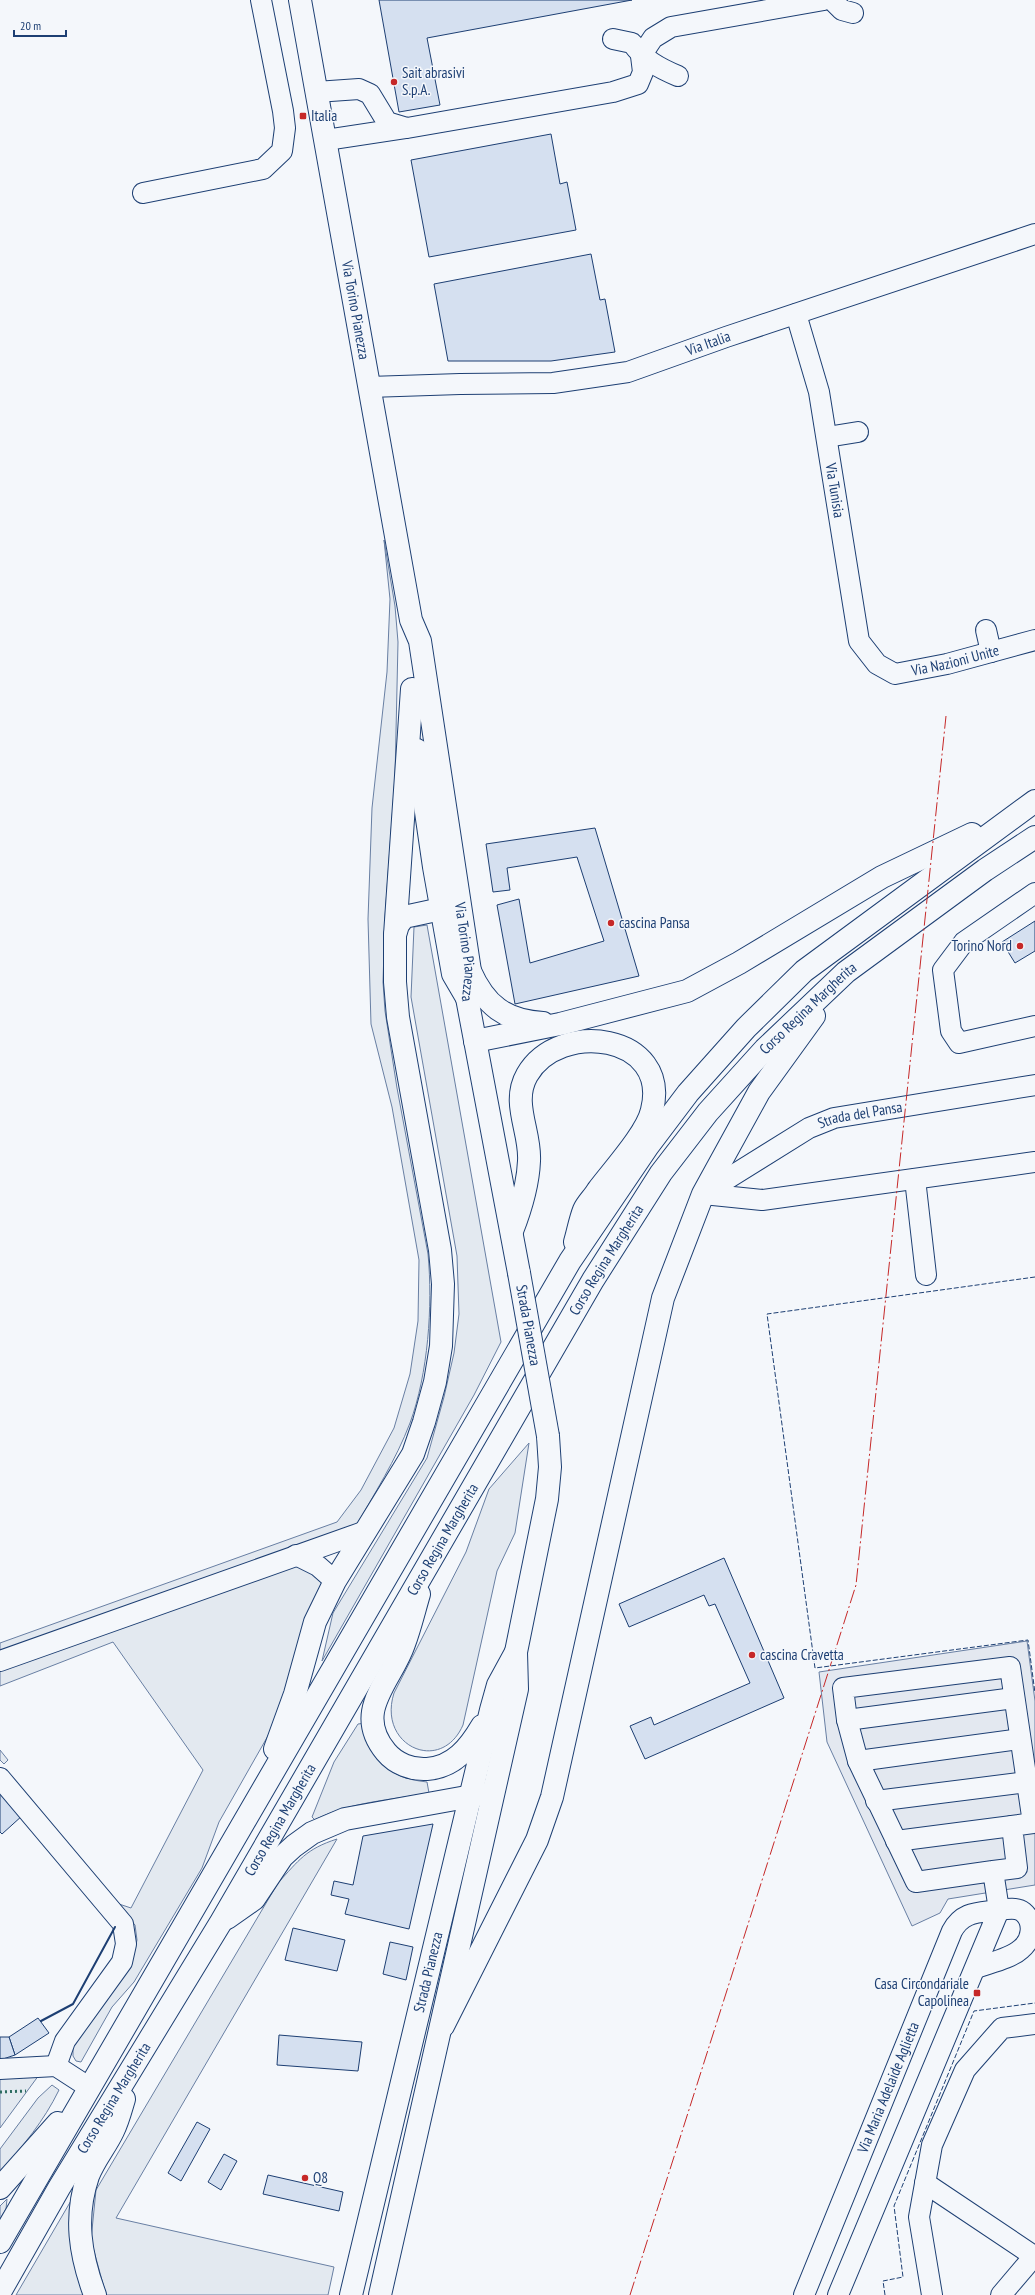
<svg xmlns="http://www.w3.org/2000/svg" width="1035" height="2295" viewBox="0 0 1035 2295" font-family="'PT Sans Narrow',sans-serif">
	<rect width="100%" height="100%" fill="#f4f7fb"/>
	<!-- green -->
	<g fill="#e3e9f0" stroke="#687fa3">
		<path d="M384 540 395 606 398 642 395 777 385 917 383 982 385 1011 397 1088 428 1254C433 1306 428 1374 410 1423 396 1460 374 1494 355 1528L0 1655V1643L337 1522 361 1490 394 1428 410 1374 418 1321 419 1260 392 1107 371 1024 368 919 372 808 387 672 390 599Z"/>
		<polygon points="427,925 501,1342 474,1395 322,1661 333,1613 427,1458 444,1397 454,1353 459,1314 457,1256 411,997 414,927"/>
		<path d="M529 1443 515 1533 497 1571 463 1725C441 1775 377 1746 394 1693L466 1552 489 1489Z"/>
		<polygon points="292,1565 303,1567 325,1582 295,1670 269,1734 219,1822 202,1868 134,1982 112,2007 81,2062 76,2061 73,2056 73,2046 134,1952 137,1940 135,1925 73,1856 75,1854 119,1904 131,1908 203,1770 113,1642 0,1686 0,1668"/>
		<path d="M366 1723C381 1761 382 1777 427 1782L429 1793C392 1800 348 1802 315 1820L312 1817 334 1762 358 1724Z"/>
		<polygon points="0,1750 8,1760 4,1764 0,1760"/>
		<path d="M337 1839 116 2218 334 2267 328 2295H106L91 2240 96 2190 278 1883C299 1860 306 1849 337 1839Z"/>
		<polygon points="39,2075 0,2128 0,2077"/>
		<path d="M52 2085 59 2090C44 2121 23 2146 0 2172V2149L38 2098Z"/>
		<polygon points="7,2199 6,2209 0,2219 0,2206"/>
		<polygon points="72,2199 85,2295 16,2295"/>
	</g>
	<!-- parking -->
	<polygon fill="#e3e8f0" stroke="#687fa3" points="1027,1641 1035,1701 1035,1885 948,1899 940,1913 912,1926 827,1742 819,1672"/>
	<!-- building -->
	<g fill="#d5e0f0" stroke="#1d3f73">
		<polygon points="379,0 632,0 427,38 440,105 399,112"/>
		<polygon points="551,134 560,184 567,182 576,230 429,257 411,160"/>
		<polygon points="591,254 600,300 605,299 615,352 551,361 448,361 434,284"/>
		<polygon points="595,828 639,976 515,1004 497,905 519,899 530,963 604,941 577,857 507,868 510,890 493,892 486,844"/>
		<polygon points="1035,921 1035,951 1015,963 1002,942"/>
		<polygon points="724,1558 784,1698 645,1759 630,1726 651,1717 654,1725 750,1683 715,1604 709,1606 704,1595 629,1627 619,1604"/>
		<polygon points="0,1788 23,1815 2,1834 0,1832"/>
		<polygon points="433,1824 409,1929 345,1914 349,1899 331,1895 334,1881 353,1885 363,1836"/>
		<polygon points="293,1928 345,1940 337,1971 285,1960"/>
		<polygon points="390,1942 413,1947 406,1980 383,1974"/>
		<polygon points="38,2018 49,2033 15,2055 9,2037"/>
		<polygon points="279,2035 362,2042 358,2071 277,2065"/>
		<polygon points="0,2037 9,2037 15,2055 0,2060"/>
		<polygon points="197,2122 210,2129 181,2181 168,2173"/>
		<polygon points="224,2154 237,2161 221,2190 208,2182"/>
		<polygon points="268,2175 343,2192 339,2211 263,2194"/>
	</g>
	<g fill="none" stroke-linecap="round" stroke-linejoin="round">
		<defs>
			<g id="minor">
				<polyline points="832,0 842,10 853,13"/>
				<path d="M613 39 632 43C644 60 659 68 678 76"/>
				<polyline points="316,92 359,89 370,94 387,122 407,128 613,92 638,84 643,72 641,56 653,38 671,27 824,0"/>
				<polyline points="326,140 405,128"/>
				<polyline points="143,193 263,169 282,151 285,128 283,111 261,0"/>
				<path id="s1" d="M796 314 819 392 859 641 877 664 895 674 947 664 1035 640"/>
				<path id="s2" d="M369 387 460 384 553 383 628 372 726 337 1035 234"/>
				<polyline points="827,437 858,432"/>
				<polyline points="986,630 991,652"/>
				<polyline points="1035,893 964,942 943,970 951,1031 959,1043 1035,1026"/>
				<polyline points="915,1179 926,1275"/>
				<path id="s3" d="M703 1194 809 1128 834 1118 1035 1085"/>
				<polyline points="703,1194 762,1200 1035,1162"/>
				<polyline points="296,1555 318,1566 335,1581"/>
				<polyline points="0,1661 366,1531"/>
				<polyline points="847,1720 1014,1698"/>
				<polyline points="858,1761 1020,1739"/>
				<polyline points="0,1778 123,1924 126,1944 122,1962 65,2041 56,2066"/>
				<polyline points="876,1801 1027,1782"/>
				<polyline points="896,1841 1012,1826"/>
				<path d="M976 1968C989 1963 1010 1959 1021 1949 1032 1940 1035 1922 1023 1912 1017 1907 1006 1909 999 1910L993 1871 1017 1868 1012 1826 1033 1823 1010 1667 843 1688 847 1720 858 1761 916 1882 993 1871"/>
				<polyline points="0,2069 56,2066 90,2088"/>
				<polyline points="925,2183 1034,2256"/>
				<path id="s4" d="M804 2295 952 1931C963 1911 978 1913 999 1910L838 2295"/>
				<polyline points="932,2295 919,2217 932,2145 965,2070 1002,2028 1035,2024"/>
				<polyline points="1001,2295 1035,2255"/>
			</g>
			<g id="major">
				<path id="s5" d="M300 0 411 620 420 641 470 971 467 998 519 1273"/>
				<polyline points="417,750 434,867 453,974 467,998"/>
				<polyline points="395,935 398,925 404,917 455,906"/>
				<path d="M470 971C485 1005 505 1021 543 1023"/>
				<polyline points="475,1041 560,1024 687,991 739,963 882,877 972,834"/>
				<path d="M512 1231C521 1208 528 1186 529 1161 531 1132 511 1103 527 1075 559 1019 671 1034 652 1110 647 1133 613 1170 598 1190 594 1197 587 1203 584 1210 580 1220 578 1232 575 1242"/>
				<path d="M419 1594C414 1611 410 1628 404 1644 391 1682 352 1711 386 1752 396 1764 412 1770 427 1769 454 1767 469 1748 482 1726"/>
				<polyline points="275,1749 295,1694 315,1622 335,1581 413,1454 424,1422 435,1382 441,1346 443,1284 440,1250 398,1017 395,982 395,935 412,689"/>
				<polyline points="227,1918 254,1899 282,1857 294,1846 312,1833 345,1819 483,1794"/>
				<polyline points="443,2026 537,1840 552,1797 663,1298 703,1194 759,1092 814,1016"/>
				<polyline points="0,2188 58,2123"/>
				<polyline points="0,2242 570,1261 648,1146 688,1093 746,1028 804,971 1035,801"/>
				<path id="s6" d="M0 2292 59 2188 221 1922 593 1280 661 1173 708 1112 765 1049 846 972 985 870 1035 837"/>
				<path d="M95 2295C80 2255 74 2217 88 2176 94 2160 106 2146 113 2131 118 2121 121 2109 124 2099"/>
				<path id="s7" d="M351 2295 491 1710 498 1685 516 1652"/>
				<polyline points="380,2295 517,1689 516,1652 547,1499 550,1467 548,1436"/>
			</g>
		</defs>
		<!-- minor casing -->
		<use href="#minor" stroke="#1d3f73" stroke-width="22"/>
		<!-- major casing -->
		<use href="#major" stroke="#1d3f73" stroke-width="24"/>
		<!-- minor -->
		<use href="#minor" stroke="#f4f7fb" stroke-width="20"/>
		<!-- major -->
		<use href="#major" stroke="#f4f7fb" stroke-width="22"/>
		<defs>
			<g id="major-bridge">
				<path id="s8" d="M519 1273 548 1436"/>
			</g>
		</defs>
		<!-- major-bridge casing -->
		<use href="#major-bridge" stroke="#1d3f73" stroke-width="24" stroke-linecap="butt"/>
		<!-- major-bridge -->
		<use href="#major-bridge" stroke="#f4f7fb" stroke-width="22"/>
		<!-- hedge -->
		<polyline stroke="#2c6c60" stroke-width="3" stroke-dasharray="2 3" stroke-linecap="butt" points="0,2092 26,2091"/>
		<!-- fence -->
		<g stroke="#1d3f73" stroke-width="1" stroke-dasharray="5 2" stroke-linecap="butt">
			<polyline points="1035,1277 767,1314 815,1668 1028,1640 1035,1693"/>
			<polyline points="885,2295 883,2281 903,2277 894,2206 974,2011 1035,2003"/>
		</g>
		<!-- wall -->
		<polyline stroke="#1d3f73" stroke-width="2" points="41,2021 73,2004 115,1927"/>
		<!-- power -->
		<polyline stroke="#c62828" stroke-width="1" stroke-dasharray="14 3 2 3" stroke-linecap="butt" points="630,2295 856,1585 946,716"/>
	</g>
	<!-- markers -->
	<g fill="#c62828" stroke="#f4f7fb" stroke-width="1.5">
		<circle cx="394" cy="82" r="4"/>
		<rect x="299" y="112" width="8" height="8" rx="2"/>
		<circle cx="611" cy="923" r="4"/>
		<circle cx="1020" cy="946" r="4"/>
		<circle cx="752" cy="1655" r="4"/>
		<rect x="973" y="1989" width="8" height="8" rx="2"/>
		<circle cx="305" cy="2178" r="4"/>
	</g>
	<g text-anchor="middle" stroke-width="3" stroke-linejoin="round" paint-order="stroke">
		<!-- poi labels -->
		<g font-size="15" fill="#1d3f73" stroke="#f4f7fb" text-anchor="start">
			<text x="402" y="78">Sait abrasivi<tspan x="402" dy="17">S.p.A.</tspan></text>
			<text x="311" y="121">Italia</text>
			<text x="619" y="928">cascina Pansa</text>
			<text x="1012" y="951" text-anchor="end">Torino Nord</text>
			<text x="760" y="1660">cascina Cravetta</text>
			<text x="969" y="1989" text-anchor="end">Casa Circondariale<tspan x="969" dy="17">Capolinea</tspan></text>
			<text x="313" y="2183">Q8</text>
		</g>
		<!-- street labels -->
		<g font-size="15" fill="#1d3f73" stroke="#f4f7fb">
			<text dy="5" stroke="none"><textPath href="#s5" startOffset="315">Via Torino Pianezza</textPath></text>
			<text dy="5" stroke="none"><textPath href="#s2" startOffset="345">Via Italia</textPath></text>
			<text dy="5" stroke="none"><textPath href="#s1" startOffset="181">Via Tunisia</textPath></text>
			<text dy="5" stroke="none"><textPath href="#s1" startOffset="445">Via Nazioni Unite</textPath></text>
			<text dy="5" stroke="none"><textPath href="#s5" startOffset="967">Via Torino Pianezza</textPath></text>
			<text dy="5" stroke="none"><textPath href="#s6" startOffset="1521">Corso Regina Margherita</textPath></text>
			<text dy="5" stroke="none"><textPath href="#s3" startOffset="178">Strada del Pansa</textPath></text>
			<text dy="5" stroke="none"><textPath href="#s6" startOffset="1197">Corso Regina Margherita</textPath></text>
			<text dy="5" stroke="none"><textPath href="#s8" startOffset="53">Strada Pianezza</textPath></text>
			<text dy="5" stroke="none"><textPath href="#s6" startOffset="873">Corso Regina Margherita</textPath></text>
			<text dy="5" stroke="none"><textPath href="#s6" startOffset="549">Corso Regina Margherita</textPath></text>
			<text dy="5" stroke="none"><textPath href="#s7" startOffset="332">Strada Pianezza</textPath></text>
			<text dy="5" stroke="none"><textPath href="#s4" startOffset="224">Via Maria Adelaide Aglietta</textPath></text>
			<text dy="5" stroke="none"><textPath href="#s6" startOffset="225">Corso Regina Margherita</textPath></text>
		</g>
	</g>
	<!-- scale -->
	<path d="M14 30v6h52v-6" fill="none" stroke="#1d3f73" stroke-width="2"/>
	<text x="20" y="30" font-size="12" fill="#1d3f73" stroke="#f4f7fb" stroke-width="3" paint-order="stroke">20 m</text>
</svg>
